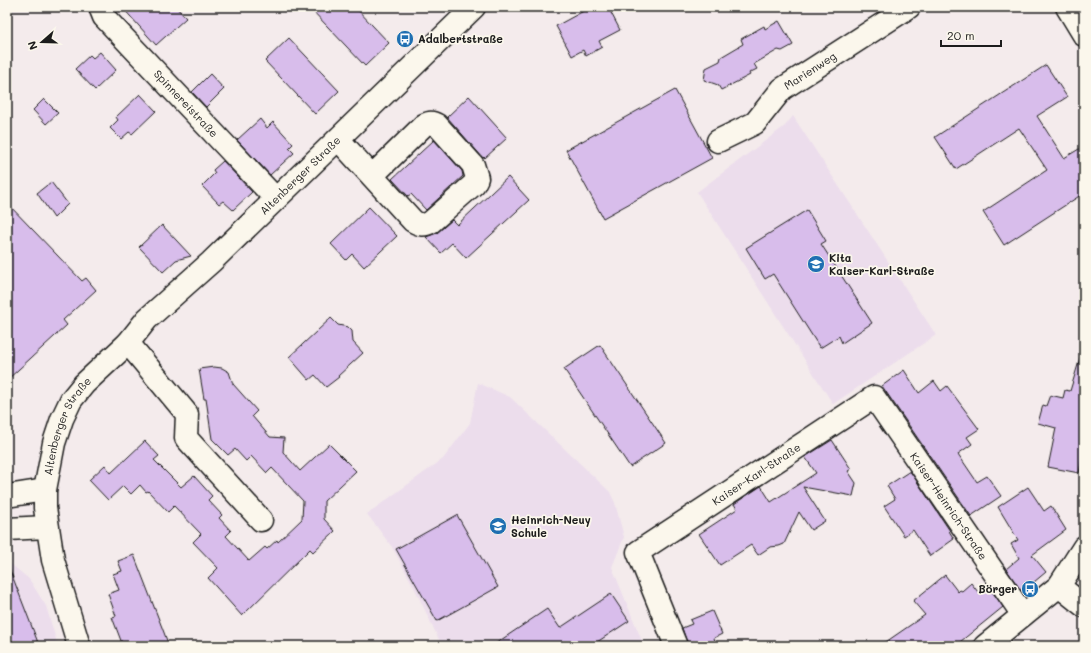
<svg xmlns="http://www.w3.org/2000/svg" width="1091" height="653" viewBox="0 0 1091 653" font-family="Mali,sans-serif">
	<rect width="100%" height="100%" fill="#f4ebec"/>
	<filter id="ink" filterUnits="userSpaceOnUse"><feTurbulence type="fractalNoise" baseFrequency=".025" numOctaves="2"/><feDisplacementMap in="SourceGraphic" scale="8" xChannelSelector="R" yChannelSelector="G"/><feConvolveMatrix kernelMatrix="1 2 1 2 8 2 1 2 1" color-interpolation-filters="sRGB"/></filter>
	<g filter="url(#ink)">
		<!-- built -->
		<g fill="#ecddec">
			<polygon points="793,116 936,335 833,404 697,192 785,126"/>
			<polygon points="478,383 510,397 610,492 615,503 624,537 612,567 644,646 442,646 414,587 392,547 367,514 443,459 470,423"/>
			<polygon points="7,561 29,579 46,606 58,646 7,646"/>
		</g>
		<!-- building -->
		<g fill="#d8bdeb" stroke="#1c1c1c">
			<polygon points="122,7 176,7 186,18 156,45"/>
			<polygon points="309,7 355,7 389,43 365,66"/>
			<polygon points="591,7 608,7 620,30 599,41 602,47 586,56 583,50 572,56 556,26"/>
			<polygon points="779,21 793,45 782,51 778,50 754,64 757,69 749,73 750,75 721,90 718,85 704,80 706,68 720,61 721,57 743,44 741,39 764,26 765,29"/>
			<polygon points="289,38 339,91 315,114 265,61"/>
			<polygon points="100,52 116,70 95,90 75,69 90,55 93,58"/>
			<polygon points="1046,65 1067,97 1037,116 1064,158 1084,146 1084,193 1004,245 983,212 1047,170 1019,128 956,169 935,137"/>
			<polygon points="210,74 224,89 206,107 192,92"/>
			<polygon points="675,90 712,158 603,218 566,150"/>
			<polygon points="140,94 156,111 132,134 129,132 121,139 110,128 118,120 116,117"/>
			<polygon points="469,96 507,138 485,158 484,157 483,158 447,117"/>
			<polygon points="44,99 58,113 46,124 33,110"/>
			<polygon points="260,119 267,128 273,122 293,144 289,148 294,153 270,175 237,140"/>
			<polygon points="434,140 462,171 463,176 426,210 411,194 408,196 392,179"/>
			<polygon points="223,161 252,192 233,210 223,201 219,204 202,186 215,173 213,170"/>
			<polygon points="508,177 529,200 466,258 452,243 441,253 426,237 437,233 452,220 457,225"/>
			<polygon points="51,182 68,204 54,218 37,193"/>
			<polygon points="7,203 82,281 86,278 96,290 63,320 67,325 7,380"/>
			<polygon points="369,207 397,236 364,267 352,254 346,260 331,244"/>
			<polygon points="807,210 826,241 821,244 872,323 842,343 839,336 820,348 773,274 765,279 746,248"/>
			<polygon points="162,225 191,256 176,260 163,272 139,247"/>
			<polygon points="331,318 338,325 348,327 352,331 353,342 363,353 338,376 339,377 326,387 315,375 309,380 289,357"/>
			<polygon points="600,345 666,443 630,467 564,369"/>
			<polygon points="1080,358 1084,359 1084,448 1079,473 1048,467 1056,428 1038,423 1043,405 1046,406 1050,395 1063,398 1065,390 1070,391"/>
			<polygon points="214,367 222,368 229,372 233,384 257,411 252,416 270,437 284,438 283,452 300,471 329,444 356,471 324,501 324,519 335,531 313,552 310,549 242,616 208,578 218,568 193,542 201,534 174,506 168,512 148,491 146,492 140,485 131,494 123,486 108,500 89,480 105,465 111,473 145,441 159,456 154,460 181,487 194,476 212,496 208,500 222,515 219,518 231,531 226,536 249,561 265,547 267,549 277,540 278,542 302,519 303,501 272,468 267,473 251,456 246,461 235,449 228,455 212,439 206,399 204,399 199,369"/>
			<polygon points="904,370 919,393 934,381 941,391 947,386 979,429 967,437 972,444 958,454 977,482 987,476 1001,496 971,516 882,386"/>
			<polygon points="832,440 851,469 848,471 856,483 853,496 803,487 825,521 811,530 799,512 784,544 779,546 770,547 758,555 751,545 720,565 699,534 737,509 734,504 761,486 771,502 816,473 805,457"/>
			<polygon points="910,471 950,531 949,531 954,539 930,556 913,530 904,536 884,506 895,499 887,486"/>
			<polygon points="1028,487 1044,511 1051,506 1066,530 1032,555 1046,572 1022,592 1006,569 1019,558 1011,544 1018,540 998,507"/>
			<polygon points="457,515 498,587 437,621 396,549"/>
			<polygon points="134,555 163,630 169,646 123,646 112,617 116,616 108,594 119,590 113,574 122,571 118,561"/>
			<polygon points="8,565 37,640 39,646 7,646 7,566"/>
			<polygon points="945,575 958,592 960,590 962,591 971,583 978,592 987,584 1003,607 955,646 880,646 925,615 913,601"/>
			<polygon points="611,594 629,621 591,646 492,646 547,609 560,628"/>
			<polygon points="712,611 722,634 714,638 717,646 688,646 682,628 692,624 690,620"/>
		</g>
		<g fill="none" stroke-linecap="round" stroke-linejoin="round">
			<defs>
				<g id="minor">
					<path id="s1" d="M100 7 104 17 276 199"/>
					<polyline points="1067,7 1084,35"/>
					<path d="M338 139 413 221C420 225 424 226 431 222L474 184 477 178 473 165 437 125C432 122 430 122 424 125L372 176"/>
					<path id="s2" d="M718 141 755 123 782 89 909 7"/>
					<polyline points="128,343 187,414 186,438 261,520"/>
					<polyline points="7,496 45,490"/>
					<polyline points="7,529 47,527"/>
					<polyline points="1059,586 1084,606"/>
					<path id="s3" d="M676 646 638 552 874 397 1023 615"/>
					<polyline points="985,646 1059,586 1084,547"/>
				</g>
				<g id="major">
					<path id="s4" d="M79 646 53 560 45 508V490L54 443 62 419 71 400 84 384 128 343 147 319 211 262 474 7"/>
				</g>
			</defs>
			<!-- minor casing -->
			<use href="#minor" stroke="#1c1c1c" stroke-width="25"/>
			<!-- major casing -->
			<use href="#major" stroke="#1c1c1c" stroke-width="25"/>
			<!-- minor -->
			<use href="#minor" stroke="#fbf7ec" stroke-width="22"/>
			<!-- major -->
			<use href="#major" stroke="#fbf7ec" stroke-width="22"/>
		</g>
	</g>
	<!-- icons -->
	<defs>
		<symbol id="bus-disc" viewBox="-11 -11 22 22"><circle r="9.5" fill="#1f6fb2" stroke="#fbf7ec"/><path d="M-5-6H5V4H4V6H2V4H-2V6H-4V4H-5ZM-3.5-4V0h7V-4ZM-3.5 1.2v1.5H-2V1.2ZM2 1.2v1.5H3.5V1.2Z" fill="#fff"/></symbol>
		<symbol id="school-disc" viewBox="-11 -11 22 22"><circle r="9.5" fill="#1f6fb2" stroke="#fbf7ec"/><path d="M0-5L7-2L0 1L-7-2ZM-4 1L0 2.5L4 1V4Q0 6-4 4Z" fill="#fff"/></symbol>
	</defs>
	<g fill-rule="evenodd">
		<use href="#bus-disc" x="395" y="29" width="20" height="20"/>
		<use href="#school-disc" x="806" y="254" width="20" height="20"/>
		<use href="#school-disc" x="488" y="516" width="20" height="20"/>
		<use href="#bus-disc" x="1020" y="579" width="20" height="20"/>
	</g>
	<g text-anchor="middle" stroke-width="3.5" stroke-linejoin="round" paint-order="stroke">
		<!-- poi labels -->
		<g font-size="11" font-weight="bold" fill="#1c1c1c" stroke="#fbf7ec" text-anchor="start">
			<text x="418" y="43">Adalbertstraße</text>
			<text x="829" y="262">Kita<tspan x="829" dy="13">Kaiser-Karl-Straße</tspan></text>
			<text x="511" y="524">Heinrich-Neuy<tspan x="511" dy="13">Schule</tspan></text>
			<text x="1017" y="593" text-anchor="end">Börger</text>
		</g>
		<!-- street labels -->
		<g font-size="11" fill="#1c1c1c" stroke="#fbf7ec">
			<text dy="4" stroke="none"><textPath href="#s2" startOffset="118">Marienweg</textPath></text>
			<text dy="4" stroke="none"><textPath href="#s1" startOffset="130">Spinnereistraße</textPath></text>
			<text dy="4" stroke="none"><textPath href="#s4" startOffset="576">Altenberger Straße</textPath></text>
			<text dy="4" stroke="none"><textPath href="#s4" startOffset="229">Altenberger Straße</textPath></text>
			<text dy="4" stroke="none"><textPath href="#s3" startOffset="243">Kaiser-Karl-Straße</textPath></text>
			<text dy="4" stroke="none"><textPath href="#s3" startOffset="516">Kaiser-Heinrich-Straße</textPath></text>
		</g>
	</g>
	<!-- margin -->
	<rect width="1091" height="653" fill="none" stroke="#fbf7ec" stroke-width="24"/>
	<rect x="12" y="12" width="1067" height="629" fill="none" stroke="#1c1c1c" stroke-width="1.5" filter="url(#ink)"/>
	<!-- north arrow -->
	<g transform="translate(42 42) rotate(250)" stroke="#fbf7ec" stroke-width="3" paint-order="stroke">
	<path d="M0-3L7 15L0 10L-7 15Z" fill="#1c1c1c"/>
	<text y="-6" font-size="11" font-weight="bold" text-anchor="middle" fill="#1c1c1c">N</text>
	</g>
	<!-- scale -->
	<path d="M941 40v6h60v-6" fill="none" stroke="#1c1c1c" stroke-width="2"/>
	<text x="947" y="40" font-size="12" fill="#1c1c1c" stroke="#fbf7ec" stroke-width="3" paint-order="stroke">20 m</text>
</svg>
